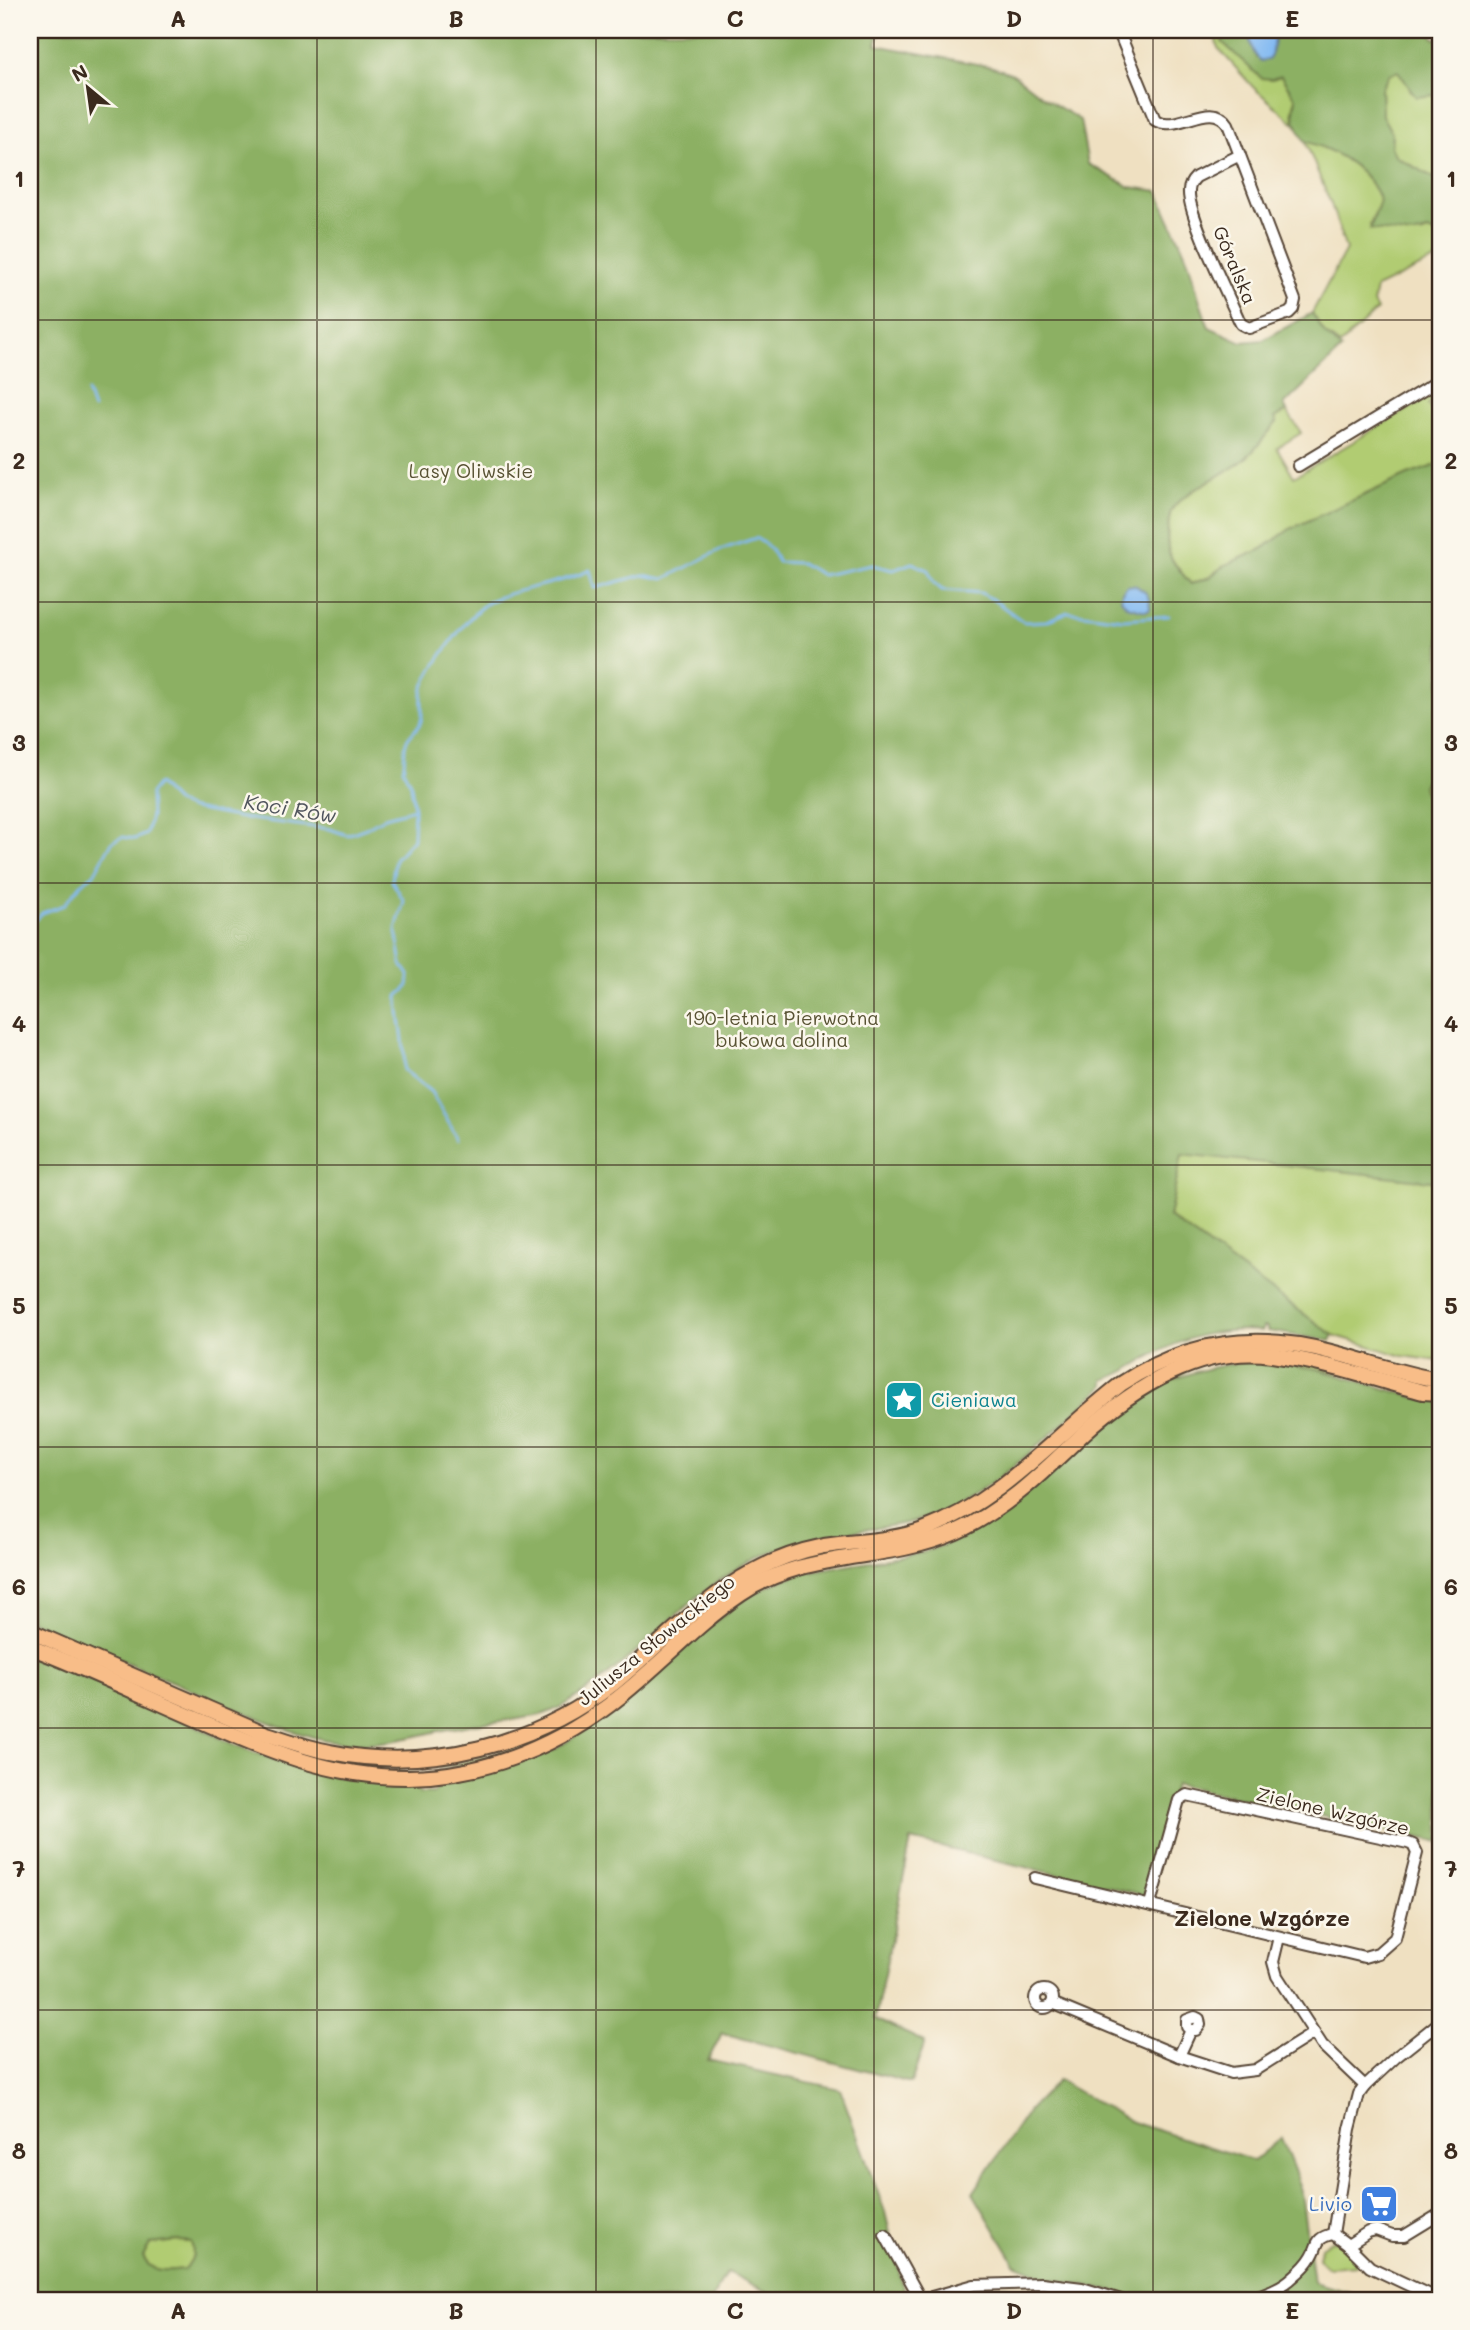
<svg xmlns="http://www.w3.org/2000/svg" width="1470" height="2330" viewBox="0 0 1470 2330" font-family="Mali,sans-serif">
	<rect width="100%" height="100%" fill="#fbf7ec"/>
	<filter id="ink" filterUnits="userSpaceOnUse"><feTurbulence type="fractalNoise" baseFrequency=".0143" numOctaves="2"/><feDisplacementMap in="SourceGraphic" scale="14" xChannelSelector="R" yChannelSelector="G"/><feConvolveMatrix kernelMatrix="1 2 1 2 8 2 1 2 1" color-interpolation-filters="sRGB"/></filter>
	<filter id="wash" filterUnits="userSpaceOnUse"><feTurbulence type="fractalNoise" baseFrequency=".00686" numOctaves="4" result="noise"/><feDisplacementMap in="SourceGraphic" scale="28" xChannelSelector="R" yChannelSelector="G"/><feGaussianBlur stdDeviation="1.57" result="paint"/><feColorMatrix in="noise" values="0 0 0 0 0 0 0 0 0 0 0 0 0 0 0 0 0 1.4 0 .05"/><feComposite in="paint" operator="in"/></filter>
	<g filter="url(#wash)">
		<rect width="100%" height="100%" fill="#efe0c1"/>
		<!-- green -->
		<g fill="#b1cc72" stroke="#767b48" stroke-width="2">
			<polygon points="1220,30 1226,30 1223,42 1280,75 1296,99 1293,109 1294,123 1253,87 1218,48 1216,41"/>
			<polygon points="1398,71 1404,77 1411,91 1435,95 1440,88 1440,181 1396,157 1391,147 1392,133 1382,116 1381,89 1389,74"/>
			<path d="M1305 141C1337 151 1368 168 1380 201L1370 225 1421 234 1428 231 1440 236V262L1438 259 1430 262 1376 288 1373 303 1377 310 1340 345 1325 334 1312 313 1346 250 1331 204Z"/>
			<path d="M1440 390V397L1428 404 1440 426V464L1408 475 1290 529 1262 549 1225 565 1207 578 1191 584C1174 564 1164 555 1168 527 1169 523 1169 515 1171 511 1179 494 1225 474 1241 462 1256 451 1264 436 1277 422L1275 418 1287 411 1301 433 1277 448 1294 477Z"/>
			<polygon points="1440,758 1440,852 1423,786 1426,780 1437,775"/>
			<polygon points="1182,1153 1440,1182 1440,1361 1403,1356 1330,1334 1169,1217"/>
			<polygon points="1223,1348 1310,1353 1440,1386 1440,1388 1214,1353 1041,1464 1003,1497 974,1516 954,1527 898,1545 839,1552 793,1563 570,1724 525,1747 467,1765 439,1768 508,1750 553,1729 704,1611 757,1575 805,1556 957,1522 1004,1493 1111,1399 1147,1374"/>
			<polygon points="1331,2240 1339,2242 1357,2262 1356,2265 1327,2267 1319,2258 1321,2247"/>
			<path d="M179 2241 191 2242C195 2254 193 2259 185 2269 168 2270 152 2275 143 2257L150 2244Z"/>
			<polygon points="1007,2286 1020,2300 950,2300 949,2296 980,2288"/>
		</g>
		<!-- forest -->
		<g fill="#8cb064" stroke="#646d41" stroke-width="2" fill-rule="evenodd">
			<path d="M30 30H880L876 45 993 67 1013 74 1043 97 1080 120 1088 164 1130 187 1158 191C1166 214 1178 235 1187 258 1195 281 1199 304 1209 327L1242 342 1263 340 1312 313 1325 334 1342 349 1284 405 1287 411 1275 418 1277 422C1265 435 1256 451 1241 462 1225 474 1179 494 1171 511 1169 515 1169 523 1168 527 1164 556 1174 564 1191 584L1208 578 1225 565 1262 549 1290 529 1408 475 1440 464V758L1437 775 1426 780 1423 786 1440 852V1182L1182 1154 1169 1217 1333 1335 1331 1341 1267 1331V1327H1263L1262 1331C1218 1327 1185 1337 1147 1358 1133 1367 1120 1375 1104 1380V1386C1051 1432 993 1496 925 1518 896 1527 866 1529 836 1534 809 1538 781 1547 756 1559 690 1590 644 1653 584 1692 573 1700 560 1708 547 1713 529 1720 491 1721 470 1725 430 1731 392 1746 351 1743 308 1741 269 1722 230 1706 163 1678 97 1650 30 1621Z"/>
			<path d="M1226 30H1249L1256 57 1276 30H1431L1430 32 1435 39 1440 38V88L1435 95 1416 97 1398 71 1389 74 1381 89 1382 116 1392 133 1391 147 1396 157 1440 181V236L1428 231 1411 235 1370 229 1380 201C1368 168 1337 151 1305 141 1296 126 1291 116 1296 99L1281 76 1272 79 1261 78 1222 42Z"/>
			<path d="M1261 1360 1317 1369 1418 1398 1440 1401V1842L1175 1784 1144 1895 911 1840 875 2019 925 2042 911 2083 722 2033 708 2060 840 2089 885 2212 905 2296 894 2300H784L727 2272 711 2300H30V1654C79 1675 129 1696 178 1717 196 1725 213 1735 231 1743 287 1767 346 1783 407 1783V1786L416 1788 420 1793H434L438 1787 450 1779 516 1764 557 1748 608 1714 714 1623 739 1602 768 1586 800 1573 927 1551 954 1541 985 1525 1134 1399C1178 1374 1211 1365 1261 1360ZM179 2241 191 2242C195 2254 193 2259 185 2269 168 2270 152 2275 143 2257L150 2244Z"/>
			<polygon points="1058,2080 1132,2122 1254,2161 1281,2138 1300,2185 1313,2282 1377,2300 1119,2300 1115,2291 1048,2278 1015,2264 973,2193 1029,2110"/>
		</g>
		<!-- water -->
		<g fill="#83baf2" stroke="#5f7288" stroke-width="2">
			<path d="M1249 30H1276L1271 56 1268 60 1261 61C1253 55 1248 40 1249 30Z"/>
			<path d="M1134 585C1146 591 1150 595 1150 609L1146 611 1127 606 1121 599 1122 592 1127 586Z"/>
		</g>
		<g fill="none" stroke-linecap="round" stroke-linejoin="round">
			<!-- stream -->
			<g stroke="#83baf2" stroke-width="2.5">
				<polyline points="87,392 93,409"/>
				<path d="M414 809 413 839 395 859 392 881 404 901 396 929 402 965 409 975 408 987 398 996C398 1022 407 1046 404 1070L431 1092 458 1139"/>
				<path d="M30 927 42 913 64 905 82 883 94 874 112 842 122 837 135 839 146 834 151 816 150 794 158 784 176 802 188 808 242 818 330 829 347 835 366 828 385 817 414 809 411 785 403 769C406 759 403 750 406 743 408 735 418 730 421 721 424 711 420 699 423 689 432 666 470 610 492 600 524 586 559 585 590 570L595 588 643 575 664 579 720 550 756 538 770 548 778 562 801 563 822 575 872 565 893 570 912 563 928 570 934 583 942 590 981 593 992 599 1024 622 1046 621 1068 612 1123 619 1169 616"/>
			</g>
		</g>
	</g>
	<g filter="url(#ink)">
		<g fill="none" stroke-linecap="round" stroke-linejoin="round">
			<defs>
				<g id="minor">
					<path d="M1118 30 1155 120C1177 134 1211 98 1228 124L1295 300 1293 309 1289 313 1249 328 1241 324 1239 320C1228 295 1187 213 1189 191 1189 185 1192 181 1196 177L1240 155"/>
					<polyline points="1298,466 1440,380"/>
					<polyline points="1035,1878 1364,1957 1378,1953 1395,1938 1417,1853 1413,1845 1408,1843 1187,1795 1179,1800 1150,1904"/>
					<polyline points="1279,1937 1273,1962 1277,1976 1322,2045 1365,2086"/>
					<circle cx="1044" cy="1999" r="9"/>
					<polyline points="1052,2003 1179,2056 1231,2073 1255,2070 1314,2033"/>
					<polyline points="1179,2056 1191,2030 1196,2030 1200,2025 1199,2019 1195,2017 1187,2020 1187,2027 1191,2030"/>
					<polyline points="1333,2234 1350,2129 1359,2094 1365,2086 1396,2057 1440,2022"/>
					<polyline points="885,2235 921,2300"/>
					<polyline points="1348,2245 1368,2232 1376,2230 1392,2236 1404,2236 1440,2214"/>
					<polyline points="921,2300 974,2285 1042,2283 1082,2288 1121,2300"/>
					<path d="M1248 2300C1263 2294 1282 2288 1293 2277 1299 2272 1308 2263 1312 2256 1319 2245 1314 2238 1333 2234L1348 2245 1370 2267 1440 2300"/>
				</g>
				<g id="major">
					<path d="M30 1631 264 1733C286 1740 307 1748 330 1752 428 1772 536 1745 614 1683 660 1645 701 1599 754 1571 776 1559 799 1551 824 1546 856 1541 891 1541 923 1530 1004 1500 1054 1436 1121 1384 1186 1341 1257 1332 1331 1352 1368 1361 1403 1375 1440 1380"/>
					<path d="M30 1647C85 1668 139 1694 194 1718 264 1749 331 1778 409 1777 487 1776 562 1744 622 1695 663 1662 698 1623 741 1594 807 1549 885 1563 956 1532 1006 1510 1045 1470 1084 1433 1134 1387 1201 1345 1272 1355 1324 1362 1373 1379 1423 1392L1440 1393"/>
				</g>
			</defs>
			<!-- minor casing -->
			<use href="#minor" stroke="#564536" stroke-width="14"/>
			<!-- major casing -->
			<use href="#major" stroke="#564536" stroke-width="18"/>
			<!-- minor -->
			<use href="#minor" stroke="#fff" stroke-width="10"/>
			<!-- major -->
			<use href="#major" stroke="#f8bd88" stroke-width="14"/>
		</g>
	</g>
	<!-- grid -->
	<path fill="none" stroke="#3b2a1e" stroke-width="2" stroke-opacity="0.55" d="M317 30V2300M596 30V2300M874 30V2300M1153 30V2300M30 320H1440M30 602H1440M30 883H1440M30 1165H1440M30 1447H1440M30 1728H1440M30 2010H1440"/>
	<!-- icons -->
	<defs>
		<symbol id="sight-square" viewBox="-11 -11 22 22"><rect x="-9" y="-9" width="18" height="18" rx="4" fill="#0f9aa8" stroke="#fbf7ec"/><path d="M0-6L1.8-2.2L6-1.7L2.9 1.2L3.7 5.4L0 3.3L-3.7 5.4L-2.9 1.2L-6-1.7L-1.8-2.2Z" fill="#fff"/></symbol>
		<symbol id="supermarket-square" viewBox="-11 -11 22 22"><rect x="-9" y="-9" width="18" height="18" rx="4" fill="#3f7fe0" stroke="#fbf7ec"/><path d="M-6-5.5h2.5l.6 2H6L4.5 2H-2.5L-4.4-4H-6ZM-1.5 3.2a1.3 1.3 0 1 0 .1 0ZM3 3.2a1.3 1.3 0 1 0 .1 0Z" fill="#fff"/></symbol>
	</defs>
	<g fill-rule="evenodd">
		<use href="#sight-square" x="882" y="1378" width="44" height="44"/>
		<use href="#supermarket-square" x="1357" y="2182" width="44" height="44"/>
	</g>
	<g text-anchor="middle" stroke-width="5" stroke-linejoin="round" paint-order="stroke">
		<!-- street labels -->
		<g font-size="19" fill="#3b2a1e" stroke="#fbf7ec">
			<text transform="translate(1235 265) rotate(67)" y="7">Góralska</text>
			<text transform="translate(656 1640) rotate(-39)" y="7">Juliusza Słowackiego</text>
			<text transform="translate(1333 1811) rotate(13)" y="7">Zielone Wzgórze</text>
		</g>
		<!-- park labels -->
		<g font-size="19" fill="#585233" stroke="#fbf7ec">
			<text x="471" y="478">Lasy Oliwskie</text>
			<text x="782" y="1025">190-letnia Pierwotna<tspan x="782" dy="22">bukowa dolina</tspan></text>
		</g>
		<!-- culture labels -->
		<g font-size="19" fill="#0d838f" stroke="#fbf7ec" text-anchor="start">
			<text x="931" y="1407">Cieniawa</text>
		</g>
		<!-- shop labels -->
		<g font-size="19" fill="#366cbe" stroke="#fbf7ec" text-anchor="end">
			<text x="1352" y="2211">Livio</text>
		</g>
		<!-- water labels -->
		<g font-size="21" font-style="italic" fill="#51555e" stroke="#fbf7ec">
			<text transform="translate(290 809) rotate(9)" y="7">Koci Rów</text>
		</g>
		<!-- neighbourhood labels -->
		<g font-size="21" font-weight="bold" fill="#3b2a1e" stroke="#fbf7ec">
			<text x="1262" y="1926">Zielone Wzgórze</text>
		</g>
	</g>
	<!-- margin -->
	<rect width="1470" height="2330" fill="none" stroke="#fbf7ec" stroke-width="77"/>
	<!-- north arrow -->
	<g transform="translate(88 88) rotate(331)" stroke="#fbf7ec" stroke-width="5" paint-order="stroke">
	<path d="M0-5L12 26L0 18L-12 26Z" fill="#3b2a1e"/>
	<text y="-10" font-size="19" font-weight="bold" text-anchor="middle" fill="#3b2a1e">N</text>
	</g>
	<rect x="38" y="38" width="1394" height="2254" fill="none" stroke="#3b2a1e" stroke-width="2.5"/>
	<g font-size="23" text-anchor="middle" font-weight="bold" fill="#3b2a1e">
		<text x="178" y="27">A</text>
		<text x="456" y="27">B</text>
		<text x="735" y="27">C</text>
		<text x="1014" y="27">D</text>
		<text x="1292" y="27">E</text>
		<text x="19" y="187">1</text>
		<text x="1451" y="187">1</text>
		<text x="19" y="469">2</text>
		<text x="1451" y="469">2</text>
		<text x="19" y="751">3</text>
		<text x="1451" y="751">3</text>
		<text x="19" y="1032">4</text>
		<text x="1451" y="1032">4</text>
		<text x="19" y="1314">5</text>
		<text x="1451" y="1314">5</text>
		<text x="19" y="1595">6</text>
		<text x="1451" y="1595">6</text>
		<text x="19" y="1877">7</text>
		<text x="1451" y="1877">7</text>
		<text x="19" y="2159">8</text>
		<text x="1451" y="2159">8</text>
		<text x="178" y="2319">A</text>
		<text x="456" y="2319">B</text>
		<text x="735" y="2319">C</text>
		<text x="1014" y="2319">D</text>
		<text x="1292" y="2319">E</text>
	</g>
</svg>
